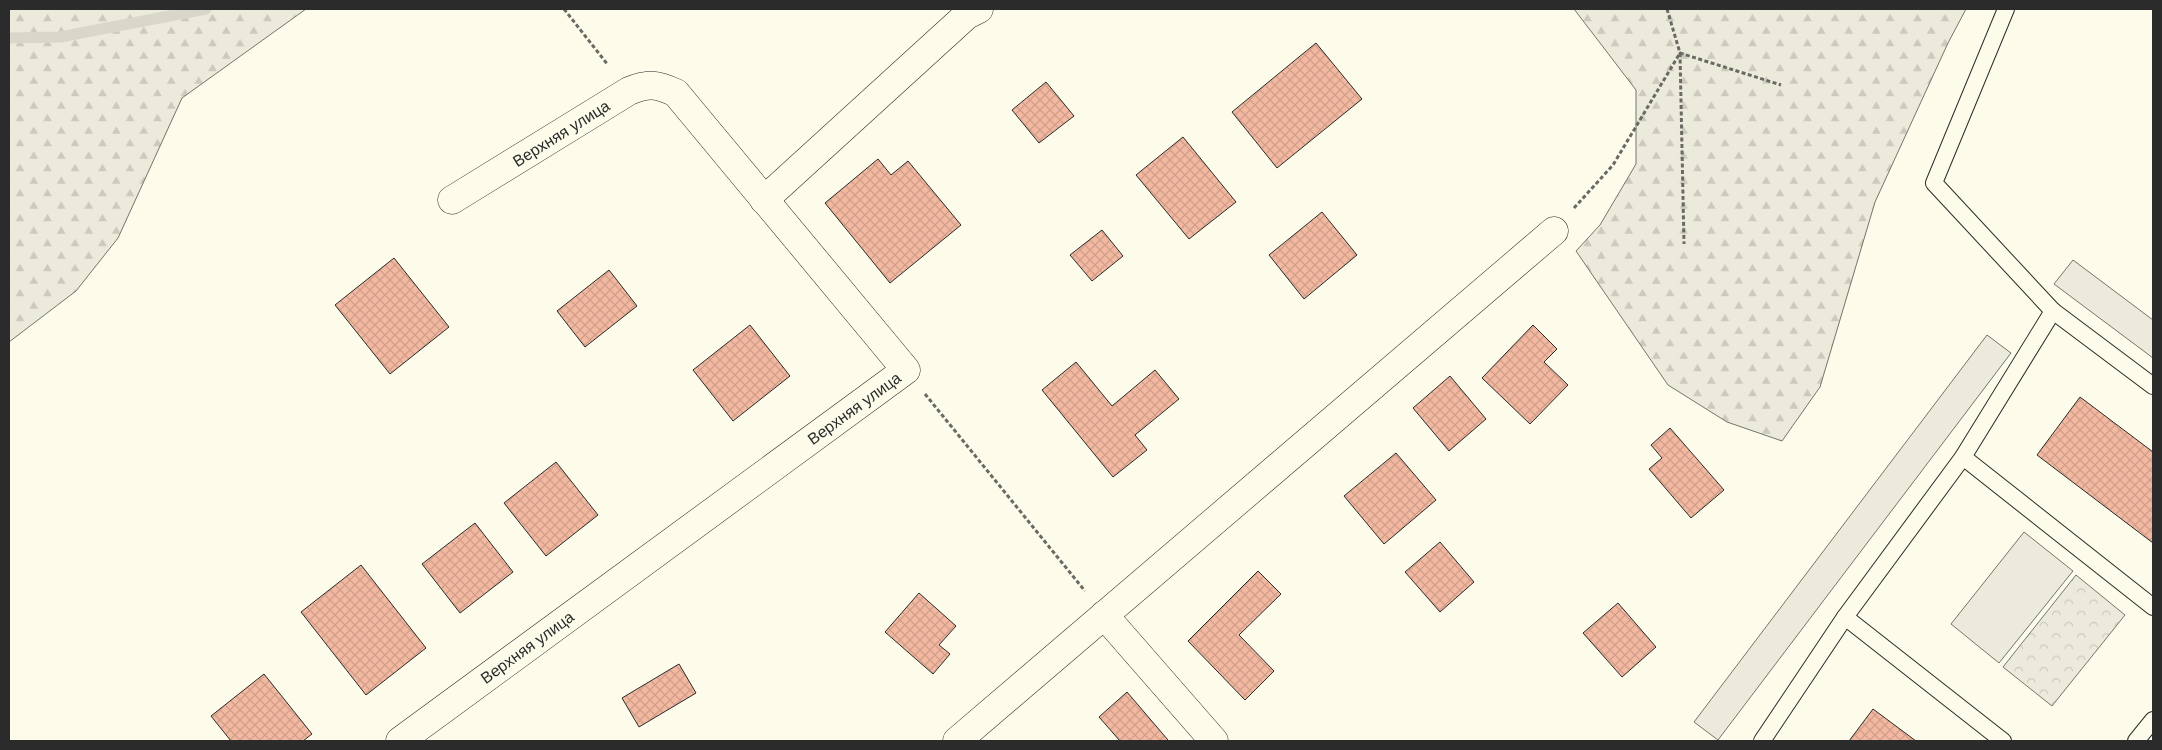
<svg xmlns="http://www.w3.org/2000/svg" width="2162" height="750" viewBox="0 0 2162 750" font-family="'DM Sans',sans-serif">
	<defs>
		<pattern id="forest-firs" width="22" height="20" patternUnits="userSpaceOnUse" patternTransform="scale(1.25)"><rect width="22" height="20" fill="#ecebdb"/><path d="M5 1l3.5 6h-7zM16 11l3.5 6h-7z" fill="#cbcabc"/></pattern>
		<pattern id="park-crowns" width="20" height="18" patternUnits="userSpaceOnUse" patternTransform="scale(1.25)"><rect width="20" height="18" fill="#ecebdb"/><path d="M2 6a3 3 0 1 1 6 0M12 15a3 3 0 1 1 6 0" fill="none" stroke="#cbcabc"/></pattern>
		<pattern id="building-cross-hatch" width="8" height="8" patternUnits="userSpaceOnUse" patternTransform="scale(1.25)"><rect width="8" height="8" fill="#f2b8a0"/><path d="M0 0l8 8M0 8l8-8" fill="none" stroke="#d09e8a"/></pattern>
	</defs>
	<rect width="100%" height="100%" fill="#fdfbea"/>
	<!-- forest -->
	<g fill="url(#forest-firs)" stroke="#74746e">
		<polygon points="9,9 306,9 182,98 118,238 76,291 9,342"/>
		<polygon points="1574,9 1966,9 1948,43 1875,202 1820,387 1782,441 1727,422 1668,385 1576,251 1600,225 1636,164 1636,90"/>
	</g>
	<!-- park -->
	<polygon fill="url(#park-crowns)" stroke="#74746e" points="2076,575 2125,615 2052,706 2003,667"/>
	<!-- garden -->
	<polygon fill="#ecebdb" stroke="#74746e" points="2024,532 2073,571 1999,663 1951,624"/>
	<!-- parking -->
	<g fill="#eceadb" stroke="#74746e">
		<polygon points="2073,260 2153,320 2153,358 2054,284"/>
		<polygon points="1987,335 2011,353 1718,740 1694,722"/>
	</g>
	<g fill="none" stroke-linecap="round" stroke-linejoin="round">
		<!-- stream -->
		<polyline stroke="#d8d7c9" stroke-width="11" points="9,38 60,37 206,9"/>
	</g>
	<!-- building -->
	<g fill="url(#building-cross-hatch)" stroke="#2b2b2b">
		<polygon points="1316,43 1362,99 1277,168 1232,112"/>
		<polygon points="1046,82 1074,116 1039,143 1012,110"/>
		<polygon points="1183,137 1236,202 1189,239 1136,175"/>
		<polygon points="878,159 891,175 908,161 961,225 890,283 825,203"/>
		<polygon points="1322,212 1357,255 1304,299 1269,255"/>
		<polygon points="1102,230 1123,256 1092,281 1070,255"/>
		<polygon points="394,258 449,327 390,374 335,305"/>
		<polygon points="609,270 637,306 585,347 557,311"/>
		<polygon points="750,325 790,376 733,421 693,370"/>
		<polygon points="1533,325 1557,349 1544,362 1568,385 1530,424 1482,378"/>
		<polygon points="1076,362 1112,406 1155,370 1179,399 1135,435 1147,450 1113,477 1042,390"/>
		<polygon points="1450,376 1486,419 1449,451 1413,408"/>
		<polygon points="2080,397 2153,452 2153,543 2037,455"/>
		<polygon points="1670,428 1724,490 1691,518 1649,469 1662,458 1651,445"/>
		<polygon points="1396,453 1436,500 1384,544 1344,496"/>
		<polygon points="556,462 598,515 546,556 504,503"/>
		<polygon points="475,523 513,572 460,613 422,564"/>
		<polygon points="1440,542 1474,582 1440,612 1405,572"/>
		<polygon points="361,565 426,648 366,695 301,612"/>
		<polygon points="1258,571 1281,594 1239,635 1274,671 1245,700 1188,641"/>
		<polygon points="919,593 956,626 939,645 950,654 933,674 885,632"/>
		<polygon points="1618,603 1656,647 1622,677 1583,633"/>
		<polygon points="679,664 696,693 639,727 622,698"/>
		<polygon points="264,674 312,734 303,741 231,741 211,716"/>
		<polygon points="1127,692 1168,740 1166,741 1120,741 1099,717"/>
		<polygon points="1873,709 1916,741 1849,741"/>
	</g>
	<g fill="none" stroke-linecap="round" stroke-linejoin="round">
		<defs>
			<g id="lane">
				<polyline points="2053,311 2153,386"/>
				<polyline points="1963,457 2153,607"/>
				<polyline points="1845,617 2003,741"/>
				<polyline points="1762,741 1845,617 1963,457 2053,311 1934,183 2006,9"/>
				<polyline points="2136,741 2153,720"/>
			</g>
			<g id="street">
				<polyline points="764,200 967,15 979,9"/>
				<polyline points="1104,615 1214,741"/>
				<path d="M400 741 906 370 676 93C657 84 649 83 629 91L452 200"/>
				<polyline points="957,741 1554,231"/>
			</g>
		</defs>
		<!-- lane casing -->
		<use href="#lane" stroke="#2b2b2b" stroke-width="18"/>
		<!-- street casing -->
		<use href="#street" stroke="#2b2b2b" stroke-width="29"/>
		<!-- path -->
		<g stroke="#6a6964" stroke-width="3" stroke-dasharray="4 2.5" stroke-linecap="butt">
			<polyline points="564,9 608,65"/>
			<polyline points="1667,9 1680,53 1781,85"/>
			<polyline points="1574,208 1613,165 1680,53 1684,244"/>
			<polyline points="925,394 1085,591"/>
		</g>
		<!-- lane -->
		<use href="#lane" stroke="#fdfbea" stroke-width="16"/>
		<!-- street -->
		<use href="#street" stroke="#fdfbea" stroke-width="28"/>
	</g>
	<g text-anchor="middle" stroke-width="4" stroke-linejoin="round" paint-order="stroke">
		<!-- street labels -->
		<g font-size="16" fill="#2b2b2b" stroke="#fdfbea">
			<text transform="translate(561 133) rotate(-32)" y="6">Верхняя улица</text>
			<text transform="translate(854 408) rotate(-36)" y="6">Верхняя улица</text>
			<text transform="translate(527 647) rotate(-36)" y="6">Верхняя улица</text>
		</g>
	</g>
	<!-- border -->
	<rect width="2162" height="750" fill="none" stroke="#2b2b2b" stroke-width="20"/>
</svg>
